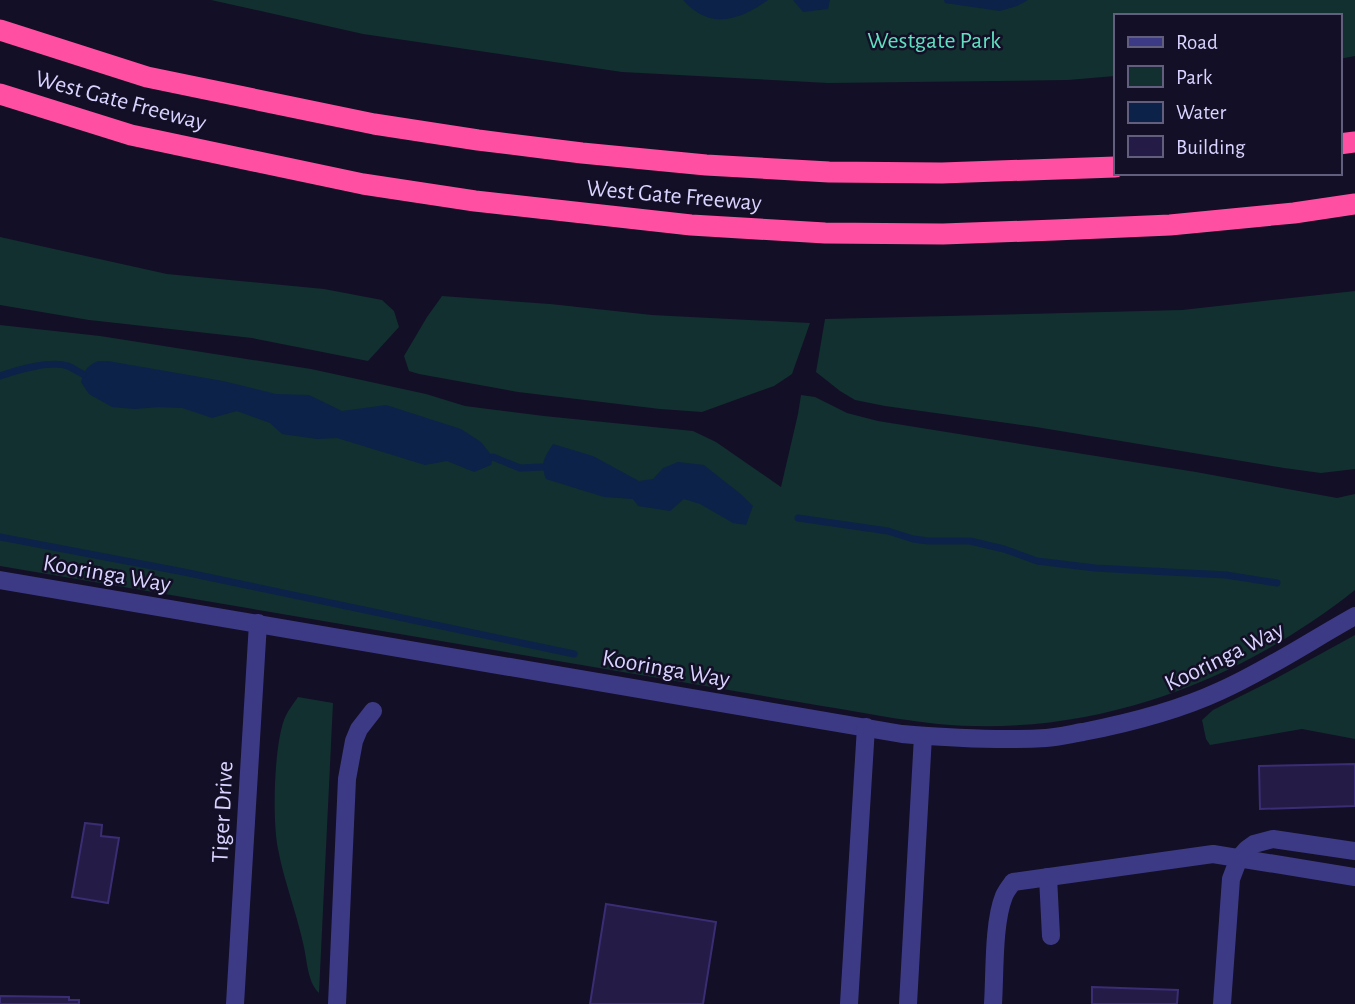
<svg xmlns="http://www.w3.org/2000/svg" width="1355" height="1004" viewBox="0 0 1355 1004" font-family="'Alegreya Sans',sans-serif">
	<rect width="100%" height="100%" fill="#130f26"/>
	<!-- green -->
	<g fill="#12302f">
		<polygon points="211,0 1355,0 1355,56 1339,59 1339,16 1115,16 1115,76 1068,80 828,83 622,72 363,34"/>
		<polygon points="0,237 167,274 324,289 382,300 394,311 399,327 368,361 252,338 89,320 0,305"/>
		<polygon points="1355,291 1355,469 1321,473 1284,468 1036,427 885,406 855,400 840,391 816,372 825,319 1182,310"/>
		<polygon points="442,296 550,304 652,315 810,323 792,374 774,386 702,412 660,409 518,392 419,374 409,371 404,356 427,317"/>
		<path d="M0 325 100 336 311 369 426 394 465 406 544 416 693 431 716 442 781 487 798 414 801 395 815 397 847 413 878 421 1196 472 1337 498 1355 494V590C1236 684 1091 738 938 724 899 720 860 712 822 706L0 566Z"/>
		<polygon points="1355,635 1355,739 1302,729 1210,745 1206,739 1202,720 1213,710 1273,680"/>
		<path d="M298 697 333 703 319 993C307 982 307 958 303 943 296 911 284 881 278 849 272 819 274 748 284 720 287 712 293 704 298 697Z"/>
	</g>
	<!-- water -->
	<g fill="#0c2248">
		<path d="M683 0H768C739 21 709 30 683 0Z"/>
		<polygon points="793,0 830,0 828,9 803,12"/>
		<polygon points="944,0 1028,0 1017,6 1000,11 945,3"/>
		<path d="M98 361H108L223 381 276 394 309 395 342 411 386 405 461 429 481 442 493 457 491 465 474 472 447 461 425 465 337 438 317 439 282 434 270 423 237 411 212 418 182 408 159 407 135 409 112 407 89 394 81 382C84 370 87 366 98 361Z"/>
		<path d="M553 444 593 456 639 481 653 479 663 468 678 462 704 465 742 495 753 506 746 525 733 523 700 504 684 499 670 511 638 506 633 499 604 497 546 479C540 463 544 458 553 444Z"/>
	</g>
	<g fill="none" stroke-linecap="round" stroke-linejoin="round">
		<!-- stream -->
		<g stroke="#0c2248" stroke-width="7">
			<path d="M0 376C17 370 51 360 68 366 73 368 78 372 83 374"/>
			<polyline points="493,457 520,468 542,467"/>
			<polyline points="798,518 888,531 913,539 929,541 970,541 1004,549 1037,561 1095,568 1226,575 1277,583"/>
			<polyline points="0,537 184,572 574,654"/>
		</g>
	</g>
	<!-- building -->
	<g fill="#241b47" stroke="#3b2d73" stroke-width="2">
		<polygon points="1355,764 1355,806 1260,809 1259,766"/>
		<polygon points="85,823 102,825 101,836 119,838 108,903 72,897"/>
		<polygon points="606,904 716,922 703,1004 590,1004"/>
		<polygon points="1092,987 1178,990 1177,1004 1092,1004"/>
		<polygon points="0,996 69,997 69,1000 79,1000 79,1004 0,1004"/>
	</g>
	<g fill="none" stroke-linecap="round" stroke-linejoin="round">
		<!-- minor -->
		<g stroke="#3d3a85" stroke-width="18">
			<path d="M0 580 902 734C950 738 998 741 1046 738 1058 737 1071 734 1083 732 1129 723 1177 711 1220 691 1267 670 1310 641 1355 616"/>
			<polyline points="1048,877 1051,936"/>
			<polyline points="235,1004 258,623"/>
			<polyline points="337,1004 347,779 354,741 359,729 373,711"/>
			<polyline points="849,1004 866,727"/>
			<polyline points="908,1004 923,736"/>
			<path d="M993 1004C995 974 993 923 1004 896 1006 891 1010 886 1013 882L1213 854 1355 877"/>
			<polyline points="1222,1004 1231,879 1239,858 1247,849 1254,844 1273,839 1355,851"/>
		</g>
		<!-- highway -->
		<g stroke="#ff4fa3" stroke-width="21">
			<polyline points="0,30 147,77 374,124 478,140 582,153 706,165 829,172 942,173 1115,167"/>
			<polyline points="0,94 131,135 363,184 475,201 691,225 825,233 943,234 1055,230 1170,225 1294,213 1355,204"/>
			<polyline points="1339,144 1355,142"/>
		</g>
	</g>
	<g text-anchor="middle" stroke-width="5" stroke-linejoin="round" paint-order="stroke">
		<!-- park labels -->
		<g font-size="24" fill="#5fe0c0" stroke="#130f26">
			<text x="934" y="48">Westgate Park</text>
		</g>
		<!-- street labels -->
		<g font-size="24" fill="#d9d4ff" stroke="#130f26">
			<text transform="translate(121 100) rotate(15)" y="8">West Gate Freeway</text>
			<text transform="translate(674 195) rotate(5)" y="8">West Gate Freeway</text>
			<text transform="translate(107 573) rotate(10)" y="8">Kooringa Way</text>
			<text transform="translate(1224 656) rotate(-26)" y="8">Kooringa Way</text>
			<text transform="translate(666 668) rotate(10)" y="8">Kooringa Way</text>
			<text transform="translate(222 812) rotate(-87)" y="8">Tiger Drive</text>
		</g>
	</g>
	<!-- legend -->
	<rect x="1114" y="14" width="228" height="161" fill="#130f26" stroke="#625e7d" stroke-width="2"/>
	<rect x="1128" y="37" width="35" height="10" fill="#3d3a85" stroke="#625e7d" stroke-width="2"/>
	<text x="1176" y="49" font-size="21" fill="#d9d4ff">Road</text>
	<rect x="1128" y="66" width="35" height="21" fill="#12302f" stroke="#625e7d" stroke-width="2"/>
	<text x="1176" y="84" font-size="21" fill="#d9d4ff">Park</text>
	<rect x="1128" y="102" width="35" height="21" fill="#0c2248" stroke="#625e7d" stroke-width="2"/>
	<text x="1176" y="119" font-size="21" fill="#d9d4ff">Water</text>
	<rect x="1128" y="136" width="35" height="21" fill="#241b47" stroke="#625e7d" stroke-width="2"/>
	<text x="1176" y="154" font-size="21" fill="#d9d4ff">Building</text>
</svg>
